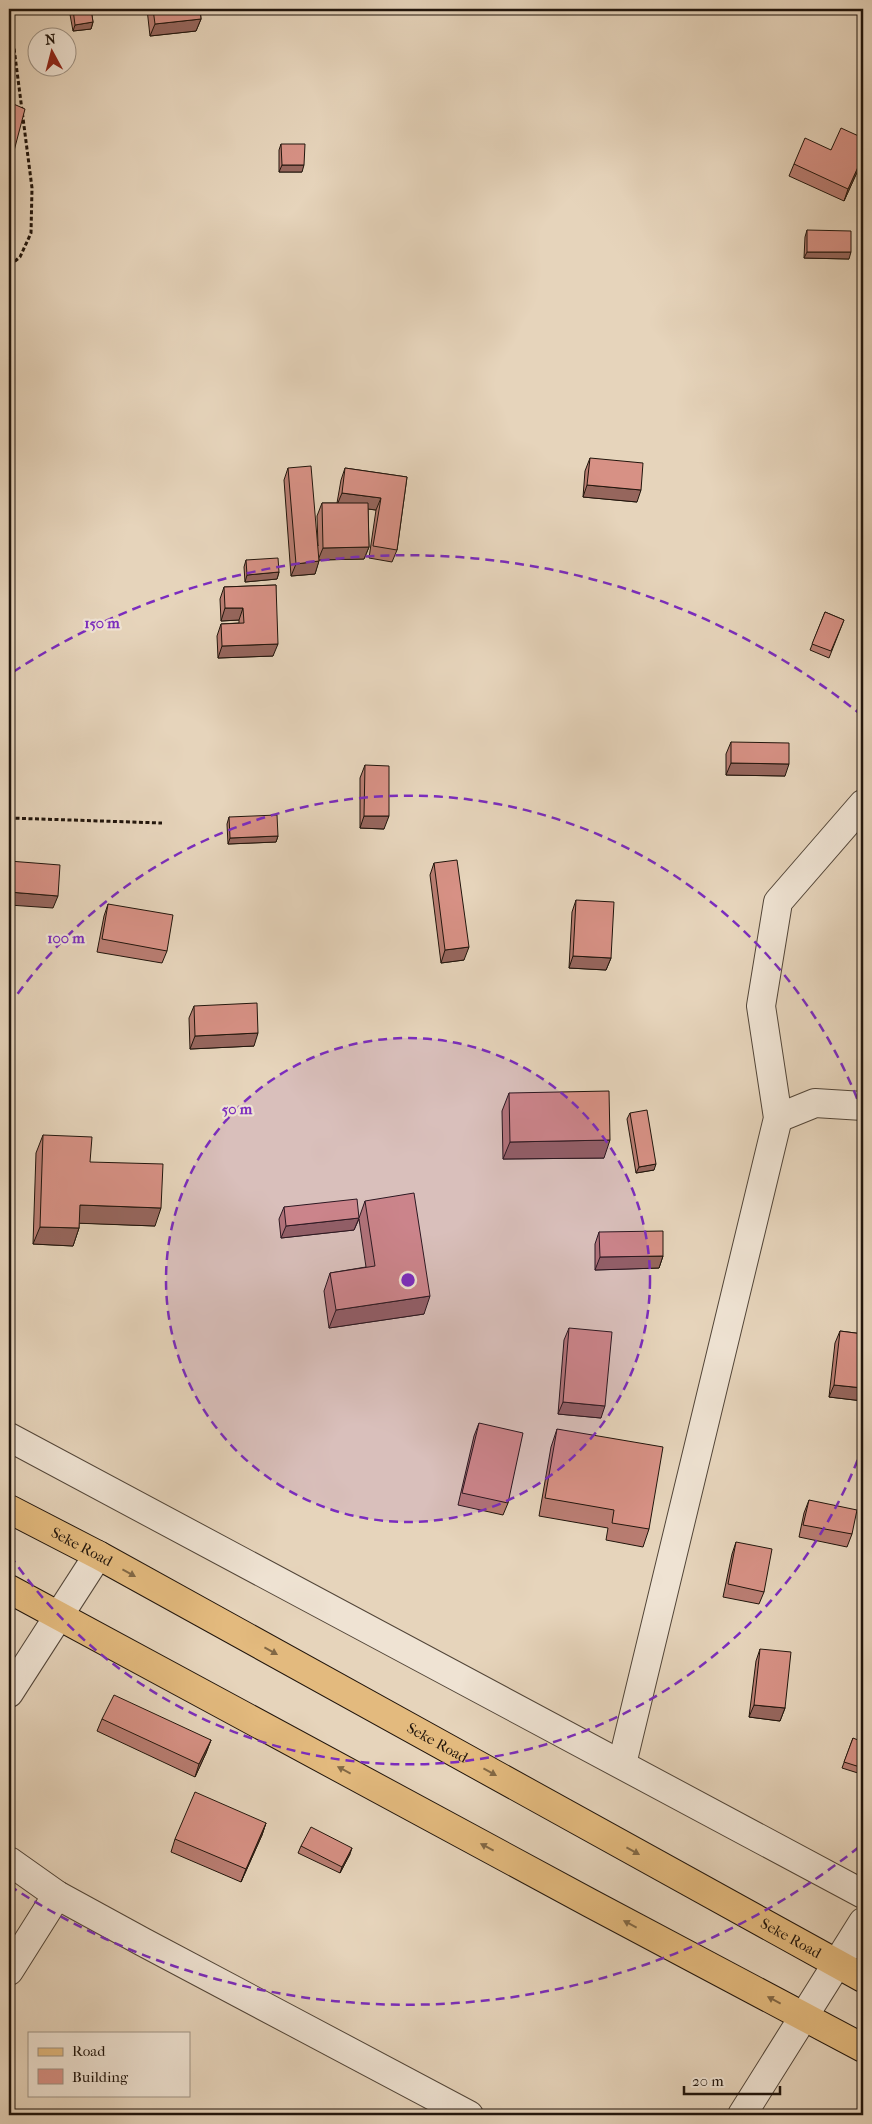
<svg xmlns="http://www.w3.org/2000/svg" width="872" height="2124" viewBox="0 0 872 2124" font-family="'IM FELL French Canon',serif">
	<rect width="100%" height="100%" fill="#e6d4bb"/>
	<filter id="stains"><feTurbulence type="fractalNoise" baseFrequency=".004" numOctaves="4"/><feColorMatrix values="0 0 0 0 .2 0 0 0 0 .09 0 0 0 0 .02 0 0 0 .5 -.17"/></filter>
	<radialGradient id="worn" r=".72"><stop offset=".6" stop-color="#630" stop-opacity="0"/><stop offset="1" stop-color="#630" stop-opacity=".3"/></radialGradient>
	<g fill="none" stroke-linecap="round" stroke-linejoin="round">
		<defs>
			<g id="minor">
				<polyline points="778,1118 815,1103 863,1106"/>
				<polyline points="9,1437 863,1894"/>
				<polyline points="9,1693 98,1555"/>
				<polyline points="622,1764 778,1118 761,1006 778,902 863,804"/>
				<polyline points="9,1861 57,1895 143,1942 469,2115"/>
				<polyline points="9,1971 57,1895"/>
				<polyline points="742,2115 863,1922"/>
			</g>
			<g id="major">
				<path id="s1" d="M9 1509 98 1555 863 1978"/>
				<polyline points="9,1589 590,1903 863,2048"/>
			</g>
		</defs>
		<!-- minor casing -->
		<use href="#minor" stroke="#524538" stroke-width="30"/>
		<!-- major casing -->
		<use href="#major" stroke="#21150c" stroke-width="30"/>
		<!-- path -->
		<g stroke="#21150c" stroke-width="3" stroke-dasharray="4 2.5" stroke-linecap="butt">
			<polyline points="9,30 14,48 32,188 31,233 20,257 9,266"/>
			<polyline points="9,818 162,823"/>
		</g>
		<!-- minor -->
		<use href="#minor" stroke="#efe3d3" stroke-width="28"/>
		<!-- major -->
		<use href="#major" stroke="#e3ba7e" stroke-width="28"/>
	</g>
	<!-- wall -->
	<g fill="#b97d72" stroke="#21150c">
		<polygon points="69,9 91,9 93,22 91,29 73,31"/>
		<polygon points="147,9 200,9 201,19 196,31 150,36"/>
		<polygon points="863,46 863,55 860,54"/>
		<polygon points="281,144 302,172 279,172 279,150"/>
		<polygon points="831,150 863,159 844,201 789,176 794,164"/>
		<polygon points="807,230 849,259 804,258 805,237"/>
		<polygon points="590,458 637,502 583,497 585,471"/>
		<polygon points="288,468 318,546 317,516 322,503 337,503 341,480 345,468 407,477 397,550 392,562 369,558 376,510 368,509 369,547 364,559 319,560 315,574 291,576 284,480"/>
		<polygon points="246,560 279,572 277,579 245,582 244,567"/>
		<polygon points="276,585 273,656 218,658 217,636 221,624 239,623 239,620 221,621 220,599 224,587"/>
		<polygon points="825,612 844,620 829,658 810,650"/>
		<polygon points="731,742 785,776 726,775 726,754"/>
		<polygon points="365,765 384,829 360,828 360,778"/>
		<polygon points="229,817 278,836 276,842 228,844 227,824"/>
		<polygon points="434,863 464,960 441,963 430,875"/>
		<polygon points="576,900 611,958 606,970 569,968 572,912"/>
		<polygon points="108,904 167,951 162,963 97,952 104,916"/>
		<polygon points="194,1006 254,1046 190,1049 189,1018"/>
		<polygon points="509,1093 604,1158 503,1159 502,1111"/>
		<polygon points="630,1113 654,1170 636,1173 627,1119"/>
		<polygon points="43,1135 90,1162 155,1226 79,1223 79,1228 73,1246 33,1244 36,1153"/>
		<polygon points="365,1201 424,1314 329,1328 324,1291 330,1273 366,1267 359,1219 354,1230 281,1238 279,1219 284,1207 359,1218"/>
		<polygon points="599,1232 663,1256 659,1268 595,1270 595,1244"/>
		<polygon points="569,1328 601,1418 558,1414 564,1340"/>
		<polygon points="840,1331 863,1334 863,1401 829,1397 835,1343"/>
		<polygon points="479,1423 508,1503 503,1515 458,1505 474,1436"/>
		<polygon points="557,1429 649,1529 643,1547 606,1540 608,1528 539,1516 551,1447"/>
		<polygon points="809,1500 852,1534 847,1547 799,1537 804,1513"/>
		<polygon points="736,1542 764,1592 759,1604 723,1597 732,1554"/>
		<polygon points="760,1649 785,1708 780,1721 749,1717 756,1661"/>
		<polygon points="102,1719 211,1740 206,1753 195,1777 97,1731"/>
		<polygon points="853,1738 863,1768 861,1774 842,1768"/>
		<polygon points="266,1823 262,1835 241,1882 171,1852 175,1839"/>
		<polygon points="301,1846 350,1854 340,1873 298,1853"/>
	</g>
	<!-- shaded-wall -->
	<g fill="#96665d" stroke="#21150c">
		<polygon points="201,19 196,31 150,36 155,24"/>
		<polygon points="93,22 91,29 73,31 75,25"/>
		<polygon points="863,156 863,159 844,201 848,189"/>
		<polygon points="282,165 304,165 302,172 279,172"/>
		<polygon points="807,252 851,252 849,259 804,258"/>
		<polygon points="587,485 641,490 637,502 583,497"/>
		<polygon points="342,493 381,498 376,510 337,505"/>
		<polygon points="369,547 364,559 318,560 323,548"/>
		<polygon points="319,561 315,574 291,576 296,564"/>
		<polygon points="279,572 277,579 245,582 247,575"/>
		<polygon points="225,608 243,608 239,620 221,621"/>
		<polygon points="278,644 273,656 218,658 222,646"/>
		<polygon points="731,763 789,764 785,776 726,775"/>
		<polygon points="364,816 389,816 384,829 360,828"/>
		<polygon points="278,836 276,842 228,844 230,838"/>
		<polygon points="9,892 58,896 53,908 9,905"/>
		<polygon points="469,947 464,960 441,963 445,950"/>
		<polygon points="573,956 611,958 606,970 569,968"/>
		<polygon points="258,1033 254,1046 190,1049 195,1036"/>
		<polygon points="610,1140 604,1158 503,1159 510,1142"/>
		<polygon points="656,1164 654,1170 636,1173 639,1167"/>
		<polygon points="80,1205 161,1208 155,1226 73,1223"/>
		<polygon points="359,1218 354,1230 281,1238 286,1226"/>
		<polygon points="40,1227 79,1228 73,1246 33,1244"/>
		<polygon points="663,1256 659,1268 595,1270 600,1257"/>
		<polygon points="430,1296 424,1314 329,1328 336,1310"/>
		<polygon points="834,1385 863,1388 863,1401 829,1397"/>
		<polygon points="563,1402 605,1406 601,1418 558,1414"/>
		<polygon points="754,1705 785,1708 780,1721 749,1717"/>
		<polygon points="211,1740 206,1753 195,1777 199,1764"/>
		<polygon points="266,1823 262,1835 241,1882 246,1869"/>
		<polygon points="352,1848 350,1854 340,1873 342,1867"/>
	</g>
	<!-- building -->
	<g fill="#d79185" stroke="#21150c">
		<polygon points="73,9 91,9 93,22 75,25"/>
		<polygon points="153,9 200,9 201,19 155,24"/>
		<polygon points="9,102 25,109 9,170"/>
		<polygon points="841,128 863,138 863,156 848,189 794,164 805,138 831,150"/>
		<polygon points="281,144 305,144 304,165 282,165"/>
		<polygon points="9,223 13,224 10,250 9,250"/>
		<polygon points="807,230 851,231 851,252 807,252"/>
		<polygon points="590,458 643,463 641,490 587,485"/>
		<polygon points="311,466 319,561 296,564 288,468"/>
		<polygon points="345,468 407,477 397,550 373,546 381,498 342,493"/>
		<polygon points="322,503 368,503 369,547 323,548"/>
		<polygon points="278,558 279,572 247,575 246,560"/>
		<polygon points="276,585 278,644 222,646 221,624 244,623 243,608 225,608 224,587"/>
		<polygon points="825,612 844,620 831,651 812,644"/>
		<polygon points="731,742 789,743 789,764 731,763"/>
		<polygon points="365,765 389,766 389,816 364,816"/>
		<polygon points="277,815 278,836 230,838 229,817"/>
		<polygon points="457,860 469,947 445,950 434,863"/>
		<polygon points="9,861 60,865 58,896 9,892"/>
		<polygon points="576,900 614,902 611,958 573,956"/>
		<polygon points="108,904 173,915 167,951 102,939"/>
		<polygon points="257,1003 258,1033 195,1036 194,1006"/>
		<polygon points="609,1091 610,1140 510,1142 509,1093"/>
		<polygon points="647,1110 656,1164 639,1167 630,1113"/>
		<polygon points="43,1135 92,1137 90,1162 163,1164 161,1208 80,1205 79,1228 40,1227"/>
		<polygon points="414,1193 430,1296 336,1310 330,1273 375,1266 365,1201"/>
		<polygon points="357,1199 359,1218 286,1226 284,1207"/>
		<polygon points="663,1231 663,1256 600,1257 599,1232"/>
		<polygon points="569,1328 612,1332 605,1406 563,1402"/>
		<polygon points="840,1331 863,1334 863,1388 834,1385"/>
		<polygon points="479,1423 523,1433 508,1503 462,1493"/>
		<polygon points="557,1429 663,1447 649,1529 612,1523 614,1510 545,1498"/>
		<polygon points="809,1500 857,1510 852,1534 803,1525"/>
		<polygon points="736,1542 772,1549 764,1592 728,1584"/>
		<polygon points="760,1649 791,1652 785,1708 754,1705"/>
		<polygon points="114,1695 211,1740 199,1764 102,1719"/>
		<polygon points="853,1738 863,1742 863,1768 844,1762"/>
		<polygon points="195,1792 266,1823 246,1869 175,1839"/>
		<polygon points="311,1827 352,1848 342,1867 301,1846"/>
	</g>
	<!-- one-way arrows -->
	<defs><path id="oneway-solid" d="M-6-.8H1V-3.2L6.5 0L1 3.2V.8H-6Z" transform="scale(1.25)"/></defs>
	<g fill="#826845">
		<use href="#oneway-solid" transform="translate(129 1573) rotate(29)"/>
		<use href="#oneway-solid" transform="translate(271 1651) rotate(29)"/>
		<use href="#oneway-solid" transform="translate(344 1770) rotate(-152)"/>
		<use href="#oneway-solid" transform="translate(490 1772) rotate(29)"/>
		<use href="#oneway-solid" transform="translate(487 1847) rotate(-152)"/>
		<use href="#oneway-solid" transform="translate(633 1851) rotate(29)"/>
		<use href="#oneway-solid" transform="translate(630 1924) rotate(-152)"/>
		<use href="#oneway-solid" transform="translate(774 2000) rotate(-152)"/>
	</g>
	<!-- distance rings -->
	<circle cx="408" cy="1280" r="242" fill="#7b2cbf" fill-opacity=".12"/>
	<g fill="none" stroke="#7b2cbf" stroke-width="2.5" stroke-dasharray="9 6">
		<circle cx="408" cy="1280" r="242"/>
		<path d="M863 1446A484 484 0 0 1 9 1554M9 1006A484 484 0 0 1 863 1114"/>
		<path d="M859 1847A725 725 0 0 1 13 1888M13 672A725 725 0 0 1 859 713"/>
	</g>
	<g text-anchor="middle" stroke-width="4.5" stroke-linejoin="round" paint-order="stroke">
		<!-- street labels -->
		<g font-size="15" fill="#21150c" stroke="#efe3d3">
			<text dy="5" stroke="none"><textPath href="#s1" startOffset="82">Seke Road</textPath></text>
			<text dy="5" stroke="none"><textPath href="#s1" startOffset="488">Seke Road</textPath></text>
			<text dy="5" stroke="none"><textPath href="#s1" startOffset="892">Seke Road</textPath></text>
		</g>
	</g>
	<circle cx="408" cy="1280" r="8" fill="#7b2cbf" stroke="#efe3d3" stroke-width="2.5"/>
	<g font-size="15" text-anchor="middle" font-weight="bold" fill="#7b2cbf" stroke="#efe3d3" stroke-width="4.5" stroke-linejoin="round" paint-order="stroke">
		<text x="102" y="628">150 m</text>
		<text x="66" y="943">100 m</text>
		<text x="237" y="1114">50 m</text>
	</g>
	<!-- margin -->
	<rect width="872" height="2124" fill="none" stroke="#e6d4bb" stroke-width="30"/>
	<rect x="10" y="10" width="852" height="2104" fill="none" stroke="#21150c" stroke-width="2.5"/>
	<rect x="15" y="15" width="842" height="2094" fill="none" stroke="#21150c"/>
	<!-- legend -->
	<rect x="28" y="2032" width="162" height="65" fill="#efe3d3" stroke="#9d9183"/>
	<rect x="38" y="2048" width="25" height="8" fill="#e3ba7e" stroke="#9d9183"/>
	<text x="72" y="2056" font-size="15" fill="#21150c">Road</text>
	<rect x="38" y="2069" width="25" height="15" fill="#d79185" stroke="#9d9183"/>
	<text x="72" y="2082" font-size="15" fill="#21150c">Building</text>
	<!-- north arrow -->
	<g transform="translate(52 52) rotate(353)"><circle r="24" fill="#efe3d3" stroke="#9d9183"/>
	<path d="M0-4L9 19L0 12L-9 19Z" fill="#8f2418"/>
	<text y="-8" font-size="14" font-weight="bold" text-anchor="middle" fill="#21150c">N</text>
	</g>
	<!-- scale -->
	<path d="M684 2086v8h96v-8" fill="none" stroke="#21150c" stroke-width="2.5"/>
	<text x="692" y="2086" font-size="15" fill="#21150c" stroke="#efe3d3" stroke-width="4" paint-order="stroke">20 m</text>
	<rect width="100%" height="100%" filter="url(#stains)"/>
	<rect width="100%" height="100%" fill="url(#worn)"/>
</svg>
